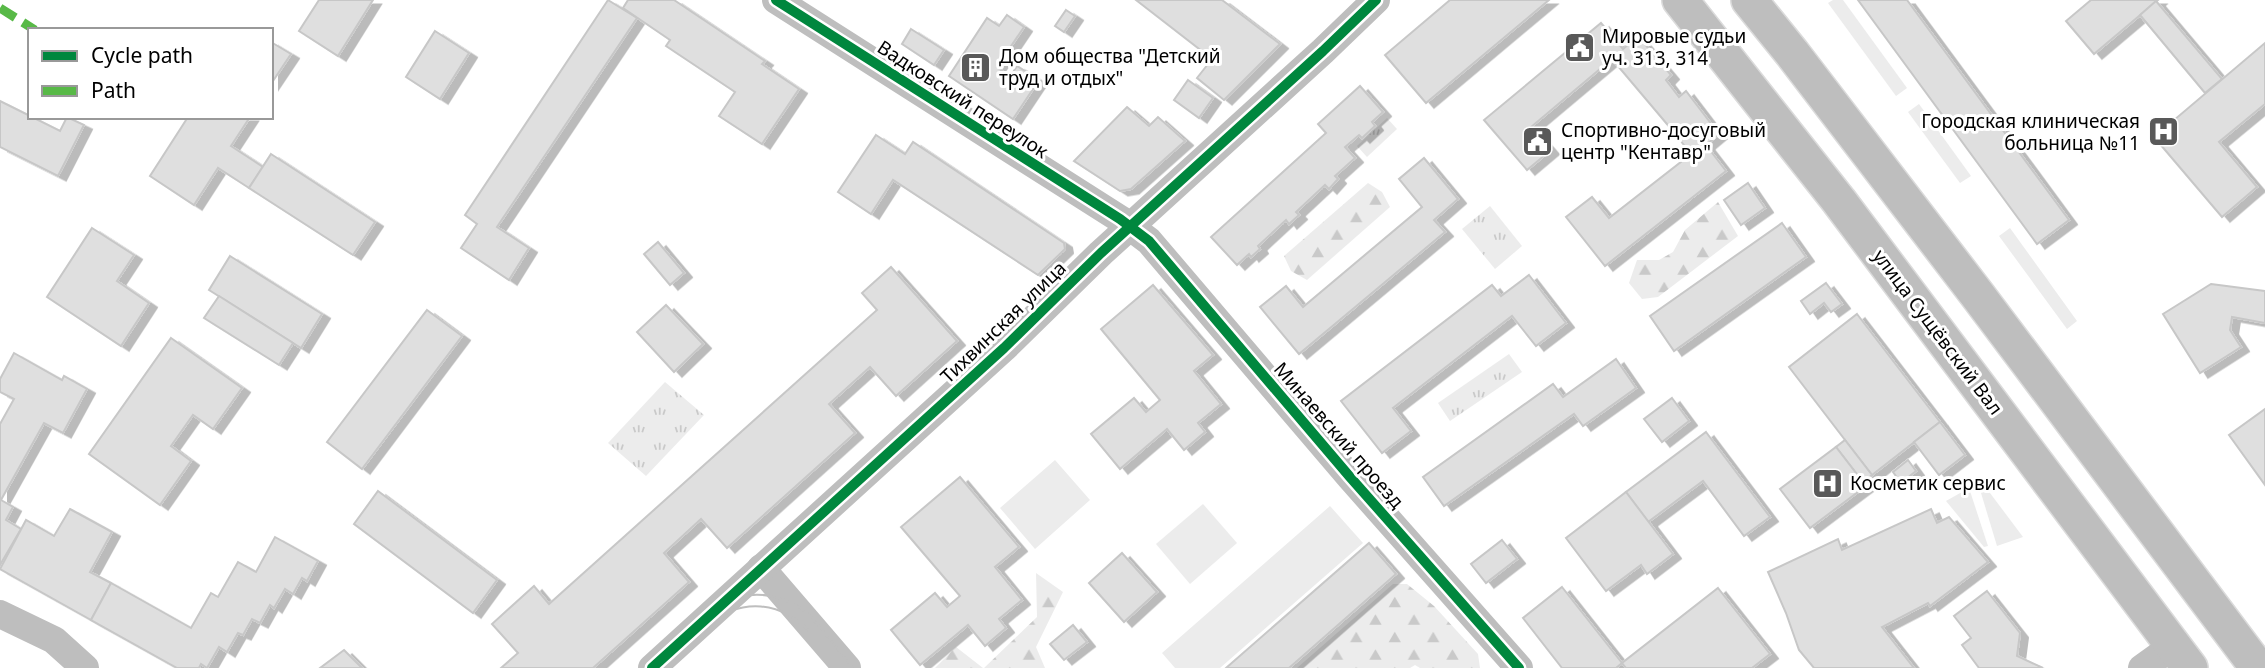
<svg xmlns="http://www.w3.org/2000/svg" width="2265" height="668" viewBox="0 0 2265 668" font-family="'Noto Sans',sans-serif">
	<defs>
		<pattern id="forest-firs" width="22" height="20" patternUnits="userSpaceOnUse" patternTransform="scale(1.75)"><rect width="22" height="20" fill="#ececec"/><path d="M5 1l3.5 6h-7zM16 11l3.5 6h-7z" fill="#c9c9c9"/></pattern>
		<pattern id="park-tufts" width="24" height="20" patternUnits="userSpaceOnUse" patternTransform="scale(1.75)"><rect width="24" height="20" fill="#ececec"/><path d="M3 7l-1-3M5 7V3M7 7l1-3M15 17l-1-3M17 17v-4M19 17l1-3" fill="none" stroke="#c9c9c9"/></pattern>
		<filter id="shadow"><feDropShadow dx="8" dy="4.5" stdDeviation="0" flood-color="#0004"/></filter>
	</defs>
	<rect width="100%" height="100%" fill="#fff"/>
	<!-- green -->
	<g fill="#ececec">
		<polygon points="1833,0 1843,0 1907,88 1896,96 1828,3"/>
		<polygon points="1919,104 1971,176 1960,183 1908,112"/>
		<polygon points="2010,228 2077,321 2067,329 1999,236"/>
		<polygon points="1055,460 1090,500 1035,549 1000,508"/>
		<polygon points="1981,481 2023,537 1997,546 1978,483"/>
		<polygon points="1969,488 1988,546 1984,547 1946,501"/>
		<polygon points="1203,504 1237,543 1190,584 1156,544"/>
		<polygon points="1330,506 1363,543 1220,668 1175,668 1162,653"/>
	</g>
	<!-- forest -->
	<g fill="url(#forest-firs)">
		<polygon points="1368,183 1382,192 1390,207 1307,280 1291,271 1284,256"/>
		<polygon points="1718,202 1738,236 1658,297 1642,299 1629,283 1637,260 1659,260 1673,252 1685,230"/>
		<polygon points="1036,573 1063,592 1036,647 1045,668 984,668 1037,617"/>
		<polygon points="1393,584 1407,584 1434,606 1478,654 1480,668 1420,668 1415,665 1410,668 1297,668"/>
		<polygon points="956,647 983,668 935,668"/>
	</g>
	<!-- park -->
	<g fill="url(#park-tufts)">
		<polygon points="1387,118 1397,129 1367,157 1357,146"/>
		<polygon points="1490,206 1522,246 1495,269 1462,229"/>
		<polygon points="1509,354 1522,372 1450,421 1438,403"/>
		<polygon points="665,382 704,415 646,476 608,443"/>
	</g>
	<!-- building -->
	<g fill="#dfdfdf" stroke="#c7c7c7" stroke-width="2" filter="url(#shadow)">
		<polygon points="319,0 373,0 338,56 299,31"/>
		<polygon points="608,0 637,18 497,227 529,248 509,280 461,248 477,224 465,215"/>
		<polygon points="628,0 674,0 765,61 762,64 799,89 762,144 719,116 735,92 666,46 670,40 623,8"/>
		<polygon points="1136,0 1222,0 1280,44 1224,100 1197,78 1212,59"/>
		<polygon points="1450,0 1549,0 1426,103 1385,55"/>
		<polygon points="1858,0 1907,0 2069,220 2037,244"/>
		<polygon points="2091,0 2158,0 2094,54 2066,21"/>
		<polygon points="2156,1 2222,79 2205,93 2140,15"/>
		<polygon points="1066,10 1075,16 1064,32 1055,26"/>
		<polygon points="1007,15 1024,27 997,67 1010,77 1017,66 1039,80 1013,119 949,76 987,18 999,26"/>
		<polygon points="1601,23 1623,49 1638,36 1671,75 1666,80 1679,97 1686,91 1719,134 1706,145 1726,171 1605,266 1566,217 1592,197 1609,218 1691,154 1672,130 1612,59 1531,127 1551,150 1527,170 1484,120"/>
		<polygon points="911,29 944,50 934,65 902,44"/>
		<polygon points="435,31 469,53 440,99 406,77"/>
		<polygon points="271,42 291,54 271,84"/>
		<polygon points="2265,43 2265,104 2219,142 2257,187 2222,217 2154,137"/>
		<polygon points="1188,80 1213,98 1199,118 1174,100"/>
		<polygon points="1360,86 1383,112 1372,122 1375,126 1362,138 1359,135 1345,147 1355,158 1335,176 1338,179 1329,189 1325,185 1296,212 1299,215 1289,224 1286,220 1258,246 1260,249 1251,257 1249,254 1237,265 1211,237 1326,133 1318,124"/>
		<polygon points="0,101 60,131 67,117 84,125 58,176 0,147"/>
		<polygon points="1127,107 1149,126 1158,117 1185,141 1131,189 1120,191 1074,161"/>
		<polygon points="188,117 250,117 231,146 263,167 249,188 218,168 194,205 150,176"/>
		<polygon points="876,135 905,154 913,142 1064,243 1065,249 1038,275 893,180 871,214 838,192"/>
		<polygon points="271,154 375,222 353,255 249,188"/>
		<polygon points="1424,158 1458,199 1434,220 1445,232 1299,354 1260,307 1286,286 1303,307 1422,207 1399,179"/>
		<polygon points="1748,183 1765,208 1741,225 1724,200"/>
		<polygon points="1782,223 1806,257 1674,351 1650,316"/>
		<polygon points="92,228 134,255 117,281 149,303 121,346 47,297"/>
		<polygon points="658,242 684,273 670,285 644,254"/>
		<polygon points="230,256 322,314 301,348 209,290"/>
		<polygon points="891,267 957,341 896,396 870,367 829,404 855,433 727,548 701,519 664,553 689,582 593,668 501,668 518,653 492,624 534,586 549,604 877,310 862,293"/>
		<polygon points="1529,275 1566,323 1536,346 1512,316 1393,408 1411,431 1382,453 1341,401 1492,285 1501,296"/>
		<polygon points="1826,283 1842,304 1831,312 1824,303 1810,314 1801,301"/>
		<polygon points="2211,284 2265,291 2265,323 2232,317 2230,330 2241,347 2200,373 2163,314"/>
		<polygon points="1153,285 1213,355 1194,371 1221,404 1198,423 1205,432 1184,450 1167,429 1120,469 1091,434 1134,398 1146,412 1160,400 1101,329"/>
		<polygon points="219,296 293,343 279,365 204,318"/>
		<polygon points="666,305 703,344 674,372 637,332"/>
		<polygon points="427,310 462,336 362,469 327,442"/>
		<polygon points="1857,314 1940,422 1872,475 1789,367"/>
		<polygon points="171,338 242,388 213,429 193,415 171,446 191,461 160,505 89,454"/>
		<polygon points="14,353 62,380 64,376 87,389 63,433 44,423 1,500 13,507 6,520 21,529 0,565 0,424 14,399 0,392 0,379"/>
		<polygon points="1616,359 1636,388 1583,426 1574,414 1444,506 1423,477 1553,384 1563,397"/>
		<polygon points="1672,398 1689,421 1662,442 1644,419"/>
		<polygon points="2265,409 2265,485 2229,435"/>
		<polygon points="1940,422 1965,455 1939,475 1914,442"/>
		<polygon points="1706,432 1770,517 1744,536 1703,481 1648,522 1626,492"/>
		<polygon points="1845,440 1872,475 1863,482 1836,447"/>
		<polygon points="1836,447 1866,486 1810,528 1780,489"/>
		<polygon points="1908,460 1916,471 1901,483 1893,472"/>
		<polygon points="960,477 1019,547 995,567 1022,600 999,619 1006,628 985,646 968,625 920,665 891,630 935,593 947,607 960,596 901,527"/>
		<polygon points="378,491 497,580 473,613 354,524"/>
		<polygon points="1626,492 1673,554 1647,574 1641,565 1606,591 1566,538"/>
		<polygon points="70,509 112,532 90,572 111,583 91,620 0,569 26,520 54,536"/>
		<polygon points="1931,509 1937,523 1949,517 1988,562 1930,606 1928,603 1882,627 1914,668 1814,668 1799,650 1786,613 1768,572 1838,539 1842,550"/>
		<polygon points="275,537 318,561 307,581 302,578 293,594 285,589 274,608 270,605 260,623 252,619 243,635 238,633 227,652 219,647 207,668 201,664 199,668 177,668 91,620 111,583 191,628 211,593 218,597 238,562 256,572"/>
		<polygon points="1502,540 1517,559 1486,583 1471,564"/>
		<polygon points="1369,543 1396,574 1289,668 1226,668"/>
		<polygon points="1122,553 1157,592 1124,622 1089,583"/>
		<polygon points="1562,587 1622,663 1616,668 1562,668 1523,618"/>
		<polygon points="1718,588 1770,654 1752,668 1626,668 1622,663"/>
		<polygon points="1987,591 2020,633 2017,656 2043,668 1979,668 1962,645 1971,638 1954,616"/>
		<polygon points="1073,625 1087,642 1064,660 1050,644"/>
		<polygon points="344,650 362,668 320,668"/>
	</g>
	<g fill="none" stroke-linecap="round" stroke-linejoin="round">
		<defs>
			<g id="major">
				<polyline points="1680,0 1839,201 2190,668"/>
				<polyline points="1749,0 1792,53 1979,297 2258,668"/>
			</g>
		</defs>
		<!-- major casing -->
		<use href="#major" stroke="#dbdbdb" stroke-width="38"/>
		<!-- minor -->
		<g stroke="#bebebe" stroke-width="28">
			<polyline points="776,0 1120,219 1149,241 1350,477 1519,668"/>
			<polyline points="761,568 847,668"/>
			<polyline points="0,614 54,640 85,668"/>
			<polyline points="652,668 1004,348 1101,253 1323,51 1376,0"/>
			<polyline points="2142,668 2174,645"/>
		</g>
		<!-- major -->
		<use href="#major" stroke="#bebebe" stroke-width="35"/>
		<!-- tram -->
		<g stroke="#bebebe" stroke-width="2">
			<path d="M705 626C742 597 781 600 813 635"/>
			<path d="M644 668C681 634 720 583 775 597 787 600 799 606 808 614 824 631 838 650 853 668"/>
		</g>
		<!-- quiet -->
		<polyline stroke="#58b947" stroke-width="9" stroke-dasharray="18 9" stroke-linecap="butt" points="0,8 35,30"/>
		<defs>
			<g id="cycleway">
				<polyline points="776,0 1120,219 1149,241 1350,477 1519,668"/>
				<polyline points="652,668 1004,348 1101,253 1323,51 1376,0"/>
			</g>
		</defs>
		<!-- cycleway casing -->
		<use href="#cycleway" stroke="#fff" stroke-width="15"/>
		<!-- cycleway -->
		<use href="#cycleway" stroke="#00873e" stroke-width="10"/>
	</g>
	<!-- icons -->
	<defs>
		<symbol id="civic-square" viewBox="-11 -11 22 22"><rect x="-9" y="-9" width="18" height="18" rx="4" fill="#595959" stroke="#fff"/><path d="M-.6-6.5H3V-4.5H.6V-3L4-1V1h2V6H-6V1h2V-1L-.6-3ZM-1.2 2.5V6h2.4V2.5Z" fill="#fff"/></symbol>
		<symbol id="building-square" viewBox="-11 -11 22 22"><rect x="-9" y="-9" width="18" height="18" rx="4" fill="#595959" stroke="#fff"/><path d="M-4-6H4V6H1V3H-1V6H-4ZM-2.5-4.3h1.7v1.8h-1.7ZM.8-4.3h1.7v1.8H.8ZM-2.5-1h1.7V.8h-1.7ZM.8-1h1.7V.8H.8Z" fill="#fff"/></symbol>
		<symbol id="hospital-square" viewBox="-11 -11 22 22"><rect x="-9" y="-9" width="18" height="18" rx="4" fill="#595959" stroke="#fff"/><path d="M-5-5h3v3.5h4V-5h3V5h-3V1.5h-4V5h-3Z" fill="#fff"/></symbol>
	</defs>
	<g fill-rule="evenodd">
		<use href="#civic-square" x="1562" y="30" width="35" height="35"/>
		<use href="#building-square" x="958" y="50" width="35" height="35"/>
		<use href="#hospital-square" x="2146" y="114" width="35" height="35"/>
		<use href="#civic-square" x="1520" y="124" width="35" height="35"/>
		<use href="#hospital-square" x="1810" y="466" width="35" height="35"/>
	</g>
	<g text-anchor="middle" stroke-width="6" stroke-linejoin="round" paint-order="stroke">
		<!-- poi labels -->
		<g font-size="19" fill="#000" stroke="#fff" text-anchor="start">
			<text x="1602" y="43">Мировые судьи<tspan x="1602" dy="22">уч. 313, 314</tspan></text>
			<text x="999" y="63">Дом общества "Детский<tspan x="999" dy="22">труд и отдых"</tspan></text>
			<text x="2140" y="128" text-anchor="end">Городская клиническая<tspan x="2140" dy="22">больница №11</tspan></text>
			<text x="1561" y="137">Спортивно-досуговый<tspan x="1561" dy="22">центр "Кентавр"</tspan></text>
			<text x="1850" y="490">Косметик сервис</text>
		</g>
		<!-- street labels -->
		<g font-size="19" fill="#000" stroke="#fff">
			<text transform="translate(963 99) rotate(33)" y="7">Вадковский переулок</text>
			<text transform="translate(1003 322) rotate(-44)" y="7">Тихвинская улица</text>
			<text transform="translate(1938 332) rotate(53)" y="7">улица Сущёвский Вал</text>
			<text transform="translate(1339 435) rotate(49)" y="7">Минаевский проезд</text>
		</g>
	</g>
	<!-- legend -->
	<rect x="28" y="28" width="245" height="91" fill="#ffffff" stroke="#999999" stroke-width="2"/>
	<rect x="42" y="51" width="35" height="10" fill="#00873e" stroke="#999999" stroke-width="2"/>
	<text x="91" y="63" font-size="21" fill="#000000">Cycle path</text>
	<rect x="42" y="86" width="35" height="10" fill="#58b947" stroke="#999999" stroke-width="2"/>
	<text x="91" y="98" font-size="21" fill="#000000">Path</text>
</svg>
